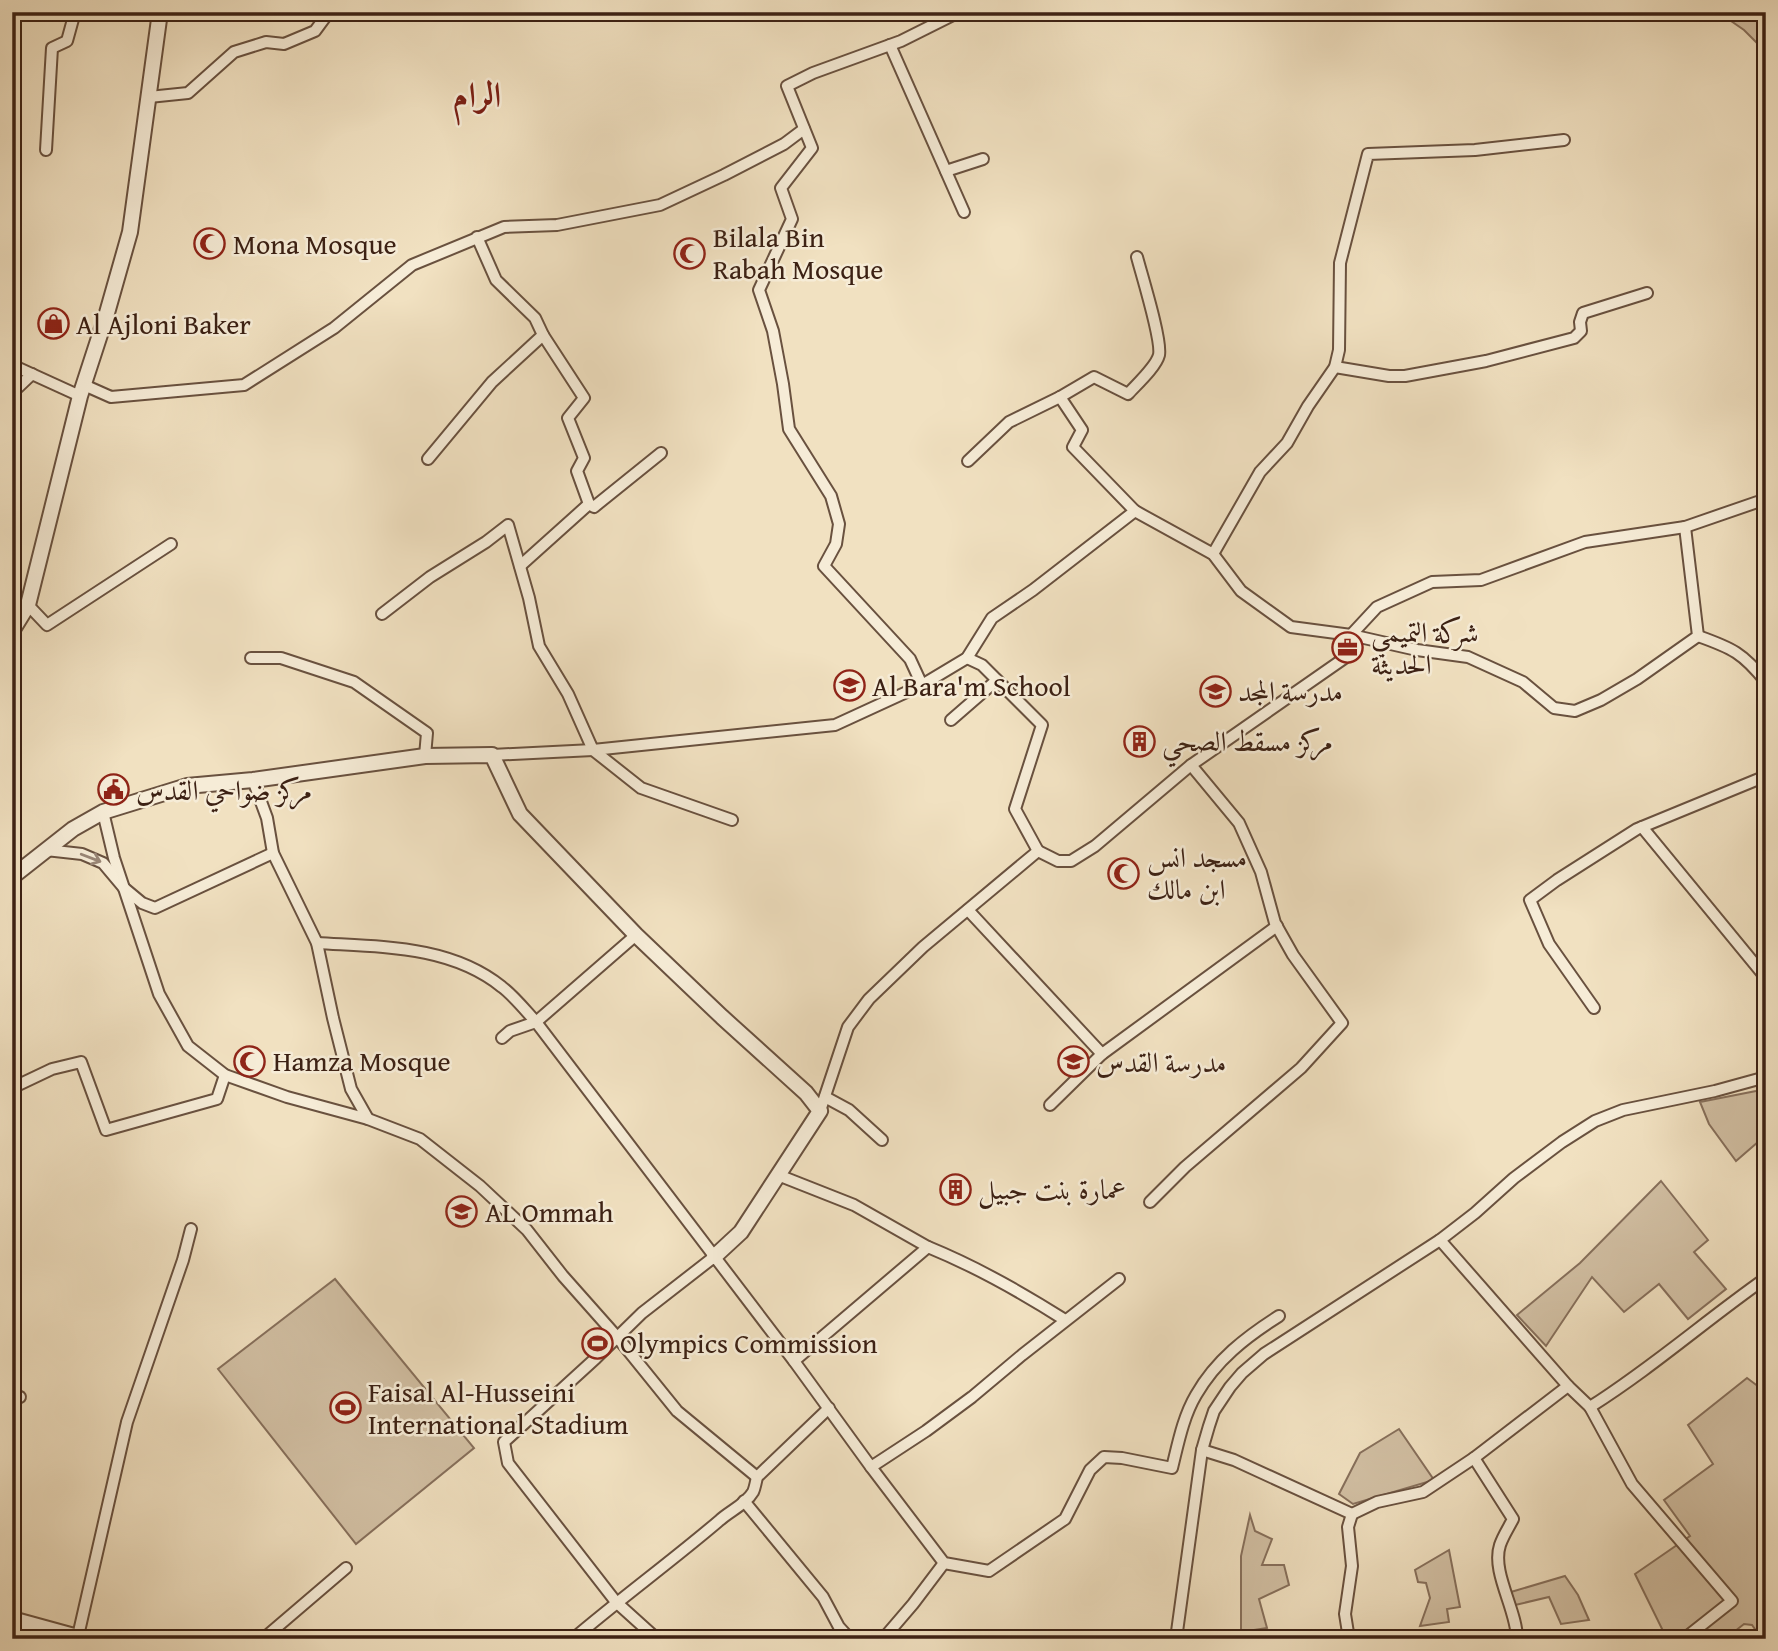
<svg xmlns="http://www.w3.org/2000/svg" width="1778" height="1651" viewBox="0 0 1778 1651" font-family="'Gentium Book Plus',Amiri,serif">
	<rect width="100%" height="100%" fill="#f1e1c1"/>
	<filter id="stains"><feTurbulence type="fractalNoise" baseFrequency=".00286" numOctaves="4"/><feColorMatrix values="0 0 0 0 .2 0 0 0 0 .09 0 0 0 0 .02 0 0 0 .5 -.17"/></filter>
	<radialGradient id="worn" r=".72"><stop offset=".6" stop-color="#630" stop-opacity="0"/><stop offset="1" stop-color="#630" stop-opacity=".3"/></radialGradient>
	<!-- green -->
	<g fill="#d2c0a4" stroke="#87705c" stroke-width="2">
		<polygon points="1718,12 1766,12 1766,52 1744,30"/>
		<polygon points="1766,1087 1766,1135 1736,1161 1709,1124 1700,1102 1756,1091"/>
		<polygon points="1661,1181 1708,1240 1694,1252 1726,1289 1688,1319 1659,1284 1624,1312 1592,1277 1546,1346 1517,1315 1580,1263"/>
		<polygon points="335,1279 474,1448 356,1544 218,1369"/>
		<polygon points="1747,1378 1763,1390 1766,1387 1766,1639 1762,1639 1752,1625 1744,1624 1725,1639 1667,1639 1635,1574 1690,1536 1664,1500 1713,1464 1688,1425"/>
		<polygon points="1399,1429 1434,1480 1353,1504 1339,1494 1360,1453"/>
		<polygon points="1250,1515 1255,1531 1272,1539 1262,1565 1284,1565 1289,1585 1259,1599 1267,1628 1241,1632 1241,1556"/>
		<polygon points="1449,1550 1460,1607 1447,1609 1449,1622 1420,1626 1430,1598 1426,1583 1418,1582 1415,1570"/>
		<polygon points="1565,1576 1578,1595 1589,1620 1561,1624 1549,1597 1515,1605 1511,1592"/>
	</g>
	<g fill="none" stroke-linecap="round" stroke-linejoin="round">
		<defs>
			<g id="minor">
				<polyline points="890,45 964,212"/>
				<polyline points="149,97 188,93 234,52 266,42 284,44 315,31 329,12"/>
				<polyline points="46,150 52,48 67,41 75,12"/>
				<polyline points="946,171 983,159"/>
				<polyline points="543,335 584,398 568,418 584,458 577,471 589,504"/>
				<polyline points="12,365 80,396"/>
				<polyline points="1335,367 1389,376 1405,376 1486,361 1574,338 1581,331 1580,322 1583,313 1647,293"/>
				<polyline points="84,385 111,397 244,385 334,328 412,265 504,227 557,225 660,205 724,175 784,144 804,129"/>
				<polyline points="12,393 32,374"/>
				<polyline points="1060,397 1082,430 1073,447 1135,511 1213,554 1241,591 1291,627 1351,635 1417,650 1468,657 1523,682 1554,708 1575,711 1601,700 1637,679 1698,636 1685,527"/>
				<polyline points="428,459 492,382 543,335 535,318 496,280 477,237"/>
				<path d="M968 461 1009 422 1060 397 1094 377 1128 394C1136 385 1156 367 1159 355 1162 340 1142 276 1137 257"/>
				<polyline points="1213,554 1260,472 1287,443 1308,406 1335,367 1339,350 1340,263 1368,154 1475,150 1564,140"/>
				<polyline points="520,566 589,504 594,507 661,453"/>
				<polyline points="28,605 47,625 171,544"/>
				<polyline points="382,614 430,577 486,542 508,525 529,598 539,646 568,694 593,750 641,788 732,820"/>
				<path d="M1698 636C1732 648 1743 653 1766 682"/>
				<polyline points="251,658 281,658 354,682 427,733 425,756"/>
				<polyline points="967,658 982,665 1042,725 1015,809 1038,851"/>
				<polyline points="922,685 910,659 824,566 836,544 839,524 831,496 789,429 783,384 773,331 759,290 792,219 781,188 812,148 787,86 813,73 901,41 959,12"/>
				<polyline points="951,720 997,680"/>
				<polyline points="492,755 593,750 835,725 922,685 967,658 992,618 1033,590 1135,511"/>
				<polyline points="253,780 267,818 273,853 317,943 333,1018 351,1089 368,1119"/>
				<polyline points="103,812 114,858 159,994 188,1046 225,1075 287,1097 368,1119 420,1139 480,1186 527,1230 563,1276 618,1338 677,1411 757,1477"/>
				<polyline points="1642,827 1762,973"/>
				<polyline points="46,850 82,854 103,863 124,888 142,903 155,908 273,853"/>
				<polyline points="968,910 1102,1054"/>
				<path d="M317 943C380 947 450 945 502 987 514 996 525 1010 536 1022L794 1361"/>
				<polyline points="1594,1008 1549,944 1530,900 1557,880 1637,829 1766,776"/>
				<polyline points="502,1038 510,1031 536,1022 636,935"/>
				<polyline points="12,1088 52,1069 81,1062 106,1130 217,1099 225,1075"/>
				<polyline points="825,1097 849,1110 882,1140"/>
				<polyline points="1050,1105 1102,1054 1277,926"/>
				<polyline points="820,1111 848,1027 869,999 923,947 1038,851 1058,861 1071,861 1095,846 1191,765 1349,655 1351,635 1377,607 1432,582 1481,580 1585,542 1685,527 1766,499"/>
				<polyline points="778,1175 854,1205 928,1247"/>
				<polyline points="1150,1202 1185,1167 1301,1068 1342,1023 1293,955 1275,923 1261,872 1239,823 1191,765"/>
				<polyline points="1440,1240 1568,1386"/>
				<path d="M1119 1279 1022 1355 972 1397 926 1431 871 1467 944 1563 989 1571 1065 1519 1090 1470 1104 1457 1122 1458 1172 1468C1178 1444 1183 1417 1196 1395 1216 1360 1246 1337 1279 1316"/>
				<polyline points="12,1401 20,1397"/>
				<polyline points="1590,1407 1632,1484 1732,1601 1684,1639"/>
				<path d="M1202 1450 1234 1460 1352 1514 1377 1502 1423 1492 1474 1458 1568 1386 1590 1407C1652 1368 1706 1320 1766 1278"/>
				<path d="M1474 1458 1513 1519C1509 1527 1503 1536 1500 1545 1491 1572 1517 1610 1517 1639"/>
				<path d="M871 1467 794 1361 928 1247C977 1267 1021 1292 1065 1320"/>
				<polyline points="744,1501 823,1597 839,1627 850,1639"/>
				<polyline points="78,1636 127,1422 183,1260 191,1229"/>
				<polyline points="263,1639 346,1568"/>
				<path d="M573 1639C621 1598 672 1561 720 1520 730 1511 746 1504 753 1492 755 1488 756 1481 757 1477L829 1408"/>
				<polyline points="657,1639 616,1602 508,1463 504,1442 596,1358 642,1313 714,1257"/>
				<polyline points="883,1639 913,1604 944,1563"/>
				<polyline points="1176,1639 1202,1450 1209,1426 1214,1411 1230,1387 1242,1373 1264,1354 1440,1240 1475,1213 1514,1178 1562,1142 1595,1121 1623,1110 1715,1091 1766,1077"/>
				<polyline points="1349,1639 1345,1614 1352,1566 1348,1527 1352,1514"/>
			</g>
			<g id="tertiary">
				<polyline points="12,631 28,605 80,396 107,313 130,232 160,12"/>
				<polyline points="12,877 73,829 103,812 187,786 253,780 425,756 492,755 520,814 636,935 722,1017 806,1093 820,1111 741,1232 714,1257"/>
				<polyline points="12,1619 85,1639"/>
			</g>
		</defs>
		<!-- minor casing -->
		<use href="#minor" stroke="#69513f" stroke-width="14"/>
		<!-- tertiary casing -->
		<use href="#tertiary" stroke="#69513f" stroke-width="18"/>
		<!-- minor -->
		<use href="#minor" stroke="#f6ecd7" stroke-width="10"/>
		<!-- tertiary -->
		<use href="#tertiary" stroke="#f6ecd7" stroke-width="14"/>
	</g>
	<!-- one-way arrows -->
	<defs><path id="oneway-shaft" d="M-6 0H5M1.5-3L5.5 0L1.5 3" fill="none" stroke-width="1.6" stroke-linecap="round" stroke-linejoin="round" transform="scale(1.75)"/></defs>
	<use stroke="#998676" href="#oneway-shaft" transform="translate(91 858) rotate(21)"/>
	<!-- icons -->
	<defs>
		<symbol id="mosque-ring" viewBox="-11 -11 22 22"><circle r="9.5" fill="#f6ecd7" stroke="#8f2418" stroke-width="1.5"/><path d="M3.5-4.9A6 6 0 1 0 3.5 4.9A5 5 0 1 1 3.5-4.9Z" fill="#8f2418"/></symbol>
		<symbol id="shop-ring" viewBox="-11 -11 22 22"><circle r="9.5" fill="#f6ecd7" stroke="#8f2418" stroke-width="1.5"/><path d="M-5-2.5h2.3a2.7 3.5 0 0 1 5.4 0H5L5.5 6h-11ZM-1.5-2.5h3a1.5 2.3 0 0 0-3 0Z" fill="#8f2418"/></symbol>
		<symbol id="office-ring" viewBox="-11 -11 22 22"><circle r="9.5" fill="#f6ecd7" stroke="#8f2418" stroke-width="1.5"/><path d="M-6-3h4V-5.5h4V-3h4V5H-6ZM-1-4.5V-3h2v-1.5ZM-6 0V1H6V0Z" fill="#8f2418"/></symbol>
		<symbol id="school-ring" viewBox="-11 -11 22 22"><circle r="9.5" fill="#f6ecd7" stroke="#8f2418" stroke-width="1.5"/><path d="M0-5L7-2L0 1L-7-2ZM-4 1L0 2.5L4 1V4Q0 6-4 4Z" fill="#8f2418"/></symbol>
		<symbol id="building-ring" viewBox="-11 -11 22 22"><circle r="9.5" fill="#f6ecd7" stroke="#8f2418" stroke-width="1.5"/><path d="M-4-6H4V6H1V3H-1V6H-4ZM-2.5-4.3h1.7v1.8h-1.7ZM.8-4.3h1.7v1.8H.8ZM-2.5-1h1.7V.8h-1.7ZM.8-1h1.7V.8H.8Z" fill="#8f2418"/></symbol>
		<symbol id="civic-ring" viewBox="-11 -11 22 22"><circle r="9.5" fill="#f6ecd7" stroke="#8f2418" stroke-width="1.5"/><path d="M-.6-6.5H3V-4.5H.6V-3L4-1V1h2V6H-6V1h2V-1L-.6-3ZM-1.2 2.5V6h2.4V2.5Z" fill="#8f2418"/></symbol>
		<symbol id="university-ring" viewBox="-11 -11 22 22"><circle r="9.5" fill="#f6ecd7" stroke="#8f2418" stroke-width="1.5"/><path d="M0-5L7-2L0 1L-7-2ZM-4 1L0 2.5L4 1V4Q0 6-4 4Z" fill="#8f2418"/></symbol>
		<symbol id="stadium-ring" viewBox="-11 -11 22 22"><circle r="9.5" fill="#f6ecd7" stroke="#8f2418" stroke-width="1.5"/><path d="M0-5a6.5 5 0 1 0 0 10a6.5 5 0 1 0 0-10ZM-3.5-1.8h7v3.6h-7Z" fill="#8f2418"/></symbol>
	</defs>
	<g fill-rule="evenodd">
		<use href="#mosque-ring" x="192" y="226" width="35" height="35"/>
		<use href="#mosque-ring" x="672" y="236" width="35" height="35"/>
		<use href="#shop-ring" x="36" y="306" width="35" height="35"/>
		<use href="#office-ring" x="1330" y="630" width="35" height="35"/>
		<use href="#school-ring" x="832" y="668" width="35" height="35"/>
		<use href="#school-ring" x="1198" y="674" width="35" height="35"/>
		<use href="#building-ring" x="1122" y="724" width="35" height="35"/>
		<use href="#civic-ring" x="96" y="772" width="35" height="35"/>
		<use href="#mosque-ring" x="1106" y="856" width="35" height="35"/>
		<use href="#mosque-ring" x="232" y="1044" width="35" height="35"/>
		<use href="#school-ring" x="1056" y="1044" width="35" height="35"/>
		<use href="#building-ring" x="938" y="1172" width="35" height="35"/>
		<use href="#university-ring" x="444" y="1194" width="35" height="35"/>
		<use href="#stadium-ring" x="580" y="1326" width="35" height="35"/>
		<use href="#stadium-ring" x="328" y="1390" width="35" height="35"/>
	</g>
	<g text-anchor="middle" stroke-width="5" stroke-linejoin="round" paint-order="stroke">
		<!-- poi labels -->
		<g font-size="28" fill="#3c2114" stroke="#f6ecd7" text-anchor="start">
			<text x="713" y="247">Bilala Bin<tspan x="713" dy="32">Rabah Mosque</tspan></text>
			<text x="233" y="254">Mona Mosque</text>
			<text x="76" y="334">Al Ajloni Baker</text>
			<text x="1371" y="642">شركة التميمي<tspan x="1371" dy="32">الحديثة</tspan></text>
			<text x="872" y="696">Al Bara'm School</text>
			<text x="1238" y="701">مدرسة المجد</text>
			<text x="1162" y="751">مركز مسقط الصحي</text>
			<text x="136" y="800">مركز ضواحي القدس</text>
			<text x="1147" y="867">مسجد انس<tspan x="1147" dy="32">ابن مالك</tspan></text>
			<text x="273" y="1071">Hamza Mosque</text>
			<text x="1096" y="1072">مدرسة القدس</text>
			<text x="978" y="1199">عمارة بنت جبيل</text>
			<text x="485" y="1222">AL Ommah</text>
			<text x="620" y="1353">Olympics Commission</text>
			<text x="368" y="1402">Faisal Al-Husseini<tspan x="368" dy="32">International Stadium</tspan></text>
		</g>
		<!-- district labels -->
		<g font-size="35" font-weight="bold" fill="#7a1f14" stroke="#f6ecd7">
			<text x="477" y="107">الرام</text>
		</g>
	</g>
	<!-- margin -->
	<rect width="1778" height="1651" fill="none" stroke="#f1e1c1" stroke-width="42"/>
	<rect x="14" y="14" width="1750" height="1623" fill="none" stroke="#3c2114" stroke-width="3.5"/>
	<rect x="21" y="21" width="1736" height="1609" fill="none" stroke="#3c2114" stroke-width="2"/>
	<rect width="100%" height="100%" filter="url(#stains)"/>
	<rect width="100%" height="100%" fill="url(#worn)"/>
</svg>
